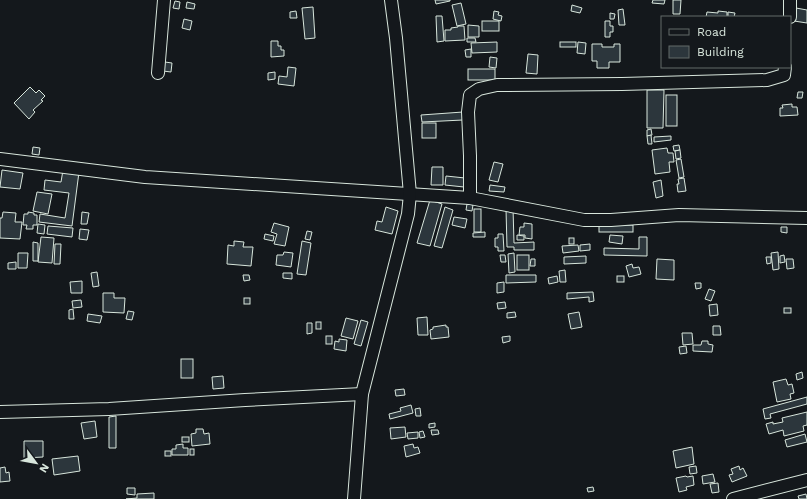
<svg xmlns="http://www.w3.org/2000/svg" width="807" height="499" viewBox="0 0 807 499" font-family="'Work Sans',sans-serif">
	<rect width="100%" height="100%" fill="#14181c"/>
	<!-- building -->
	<g fill="#2c363c" stroke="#d8e6dc">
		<polygon points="435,0 450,0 450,1 436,4"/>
		<polygon points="653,0 665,0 664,4 652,3"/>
		<polygon points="673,0 681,0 680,14 673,14"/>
		<polygon points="175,1 180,2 179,9 173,8"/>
		<polygon points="187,2 195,4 194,9 186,8"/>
		<polygon points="461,3 466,24 457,26 452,5"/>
		<polygon points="572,5 582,8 580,13 571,11"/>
		<polygon points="313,7 315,38 305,39 302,8"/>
		<polygon points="796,8 807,10 807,23 794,21"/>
		<polygon points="623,9 625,25 619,25 618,10"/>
		<polygon points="296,11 297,18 290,18 290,12"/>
		<polygon points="494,11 499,12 498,15 502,16 501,21 493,19"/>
		<polygon points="718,11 727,12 727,17 706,17 707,12 718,13"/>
		<polygon points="728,12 735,13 734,17 728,17"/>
		<polygon points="610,13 615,14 614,19 610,19"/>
		<polygon points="436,16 442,16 444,41 437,42"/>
		<polygon points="184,19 192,21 190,30 182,28"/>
		<rect x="482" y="21" width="17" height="10"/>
		<polygon points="605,21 610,21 610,26 613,26 613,32 610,32 610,37 605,37"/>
		<polygon points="468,25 479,26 479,37 468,37"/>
		<polygon points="458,26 464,26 465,40 445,41 445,30 451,30 451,28 458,27"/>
		<polygon points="467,38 475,38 476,42 467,42"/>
		<polygon points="271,41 278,41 278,46 281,46 281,50 284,50 284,56 271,57"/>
		<polygon points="497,42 497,52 472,53 471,43"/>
		<rect x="560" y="42" width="16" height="5"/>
		<polygon points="578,42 586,43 585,54 577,53"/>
		<polygon points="592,44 602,44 602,47 614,47 614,44 620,44 620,62 609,62 609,68 597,68 597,61 592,61"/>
		<polygon points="471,49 471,57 466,57 465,50"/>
		<polygon points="528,54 538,55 537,74 526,73"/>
		<polygon points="490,57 497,58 496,68 489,67"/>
		<polygon points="165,62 172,63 171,72 163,71"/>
		<polygon points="288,67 296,68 294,86 278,84 279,76 287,77"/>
		<rect x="468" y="69" width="27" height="11"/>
		<polygon points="275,72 275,79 268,80 268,73"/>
		<polygon points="30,87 36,93 39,90 45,96 41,100 43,101 33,110 35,112 29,119 14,103"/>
		<polygon points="647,90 664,90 663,128 647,128"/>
		<polygon points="798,92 803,92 802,98 797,98"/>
		<rect x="666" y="95" width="11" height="31"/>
		<polygon points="792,104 792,107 797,107 798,115 780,116 780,108 783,108 782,105"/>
		<polygon points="463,112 463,120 422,122 421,115"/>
		<rect x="422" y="123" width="14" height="15"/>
		<polygon points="651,129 652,135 647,136 647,130"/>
		<polygon points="651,135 652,144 648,144 647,136"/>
		<polygon points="671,136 671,140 654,142 654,137"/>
		<polygon points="679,145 680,150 674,151 673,146"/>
		<polygon points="33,147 40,148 39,155 32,154"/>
		<polygon points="667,148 668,153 673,153 674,162 669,162 670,172 655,174 652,150"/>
		<polygon points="680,150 681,158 676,159 675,151"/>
		<polygon points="681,159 684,177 679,178 676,160"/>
		<polygon points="494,162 503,164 498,182 489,180"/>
		<polygon points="432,167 443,167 443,185 431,185"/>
		<polygon points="2,170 23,173 20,189 0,187"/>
		<polygon points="63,170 79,172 72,226 39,222 40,214 65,218 69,193 44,190 45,180 61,182"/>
		<polygon points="446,176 465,178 464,187 445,185"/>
		<polygon points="684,178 686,191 678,192 677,184 679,184 678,179"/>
		<polygon points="661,180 663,196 656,198 653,182"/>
		<polygon points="490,185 505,187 504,192 489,191"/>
		<polygon points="37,192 52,194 48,214 33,211"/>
		<polygon points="430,200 442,204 430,246 417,243"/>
		<polygon points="467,204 473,205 472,211 466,210"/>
		<polygon points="386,207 398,211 392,234 375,230 377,221 382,222"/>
		<polygon points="445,207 453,210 442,248 434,246"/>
		<polygon points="513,208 514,243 534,242 534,250 514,250 514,247 507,247 506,209"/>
		<rect x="474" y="209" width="7" height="23"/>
		<polygon points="3,212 16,213 15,222 22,222 20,239 0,238 0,218 2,218"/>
		<polygon points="28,212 34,213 34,215 37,215 37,225 33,225 33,229 26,229 27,225 23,225 24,214 28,214"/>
		<polygon points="82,212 89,213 87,224 81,224"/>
		<polygon points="454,217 467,219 465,228 452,225"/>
		<polygon points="274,223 289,227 285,246 274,244 277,234 271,232"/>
		<polygon points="524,223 532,224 532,239 525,238 525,235 519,235 520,227 524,227"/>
		<polygon points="38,224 45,225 44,234 37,233"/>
		<rect x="599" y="225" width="34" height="7"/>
		<polygon points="48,226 73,228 72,237 47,234"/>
		<polygon points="781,227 787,227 787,233 781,232"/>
		<polygon points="80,229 89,230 87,240 79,239"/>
		<polygon points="307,231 312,232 310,240 305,239"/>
		<polygon points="485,232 485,237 473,237 473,233"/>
		<polygon points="265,234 274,236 273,241 264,239"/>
		<polygon points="498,234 503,234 504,251 498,251 498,247 495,247 495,238 498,238"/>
		<polygon points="517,235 524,236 524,240 517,240"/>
		<polygon points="610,235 623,236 622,244 609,242"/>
		<polygon points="41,237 54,238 52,263 38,262"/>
		<polygon points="639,237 647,237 647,256 604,255 604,248 639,249"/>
		<rect x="569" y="238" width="5" height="6"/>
		<polygon points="234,241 244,242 243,247 253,247 251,266 227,264 228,245 234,246"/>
		<polygon points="302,241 311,243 306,275 297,274"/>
		<polygon points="33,242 38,243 38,261 33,261"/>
		<polygon points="55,244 61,244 60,264 54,264"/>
		<polygon points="590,244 590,250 580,251 580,245"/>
		<polygon points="578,245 579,251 563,253 562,246"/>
		<polygon points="284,252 293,253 291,267 276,265 277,255 283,255"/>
		<polygon points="778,252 779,269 773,270 771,253"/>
		<polygon points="18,253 28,253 27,268 18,268"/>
		<polygon points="514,253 515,272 509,273 508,254"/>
		<polygon points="500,255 505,255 506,262 501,262"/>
		<rect x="517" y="255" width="12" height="15"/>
		<polygon points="784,255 785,262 780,263 780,256"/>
		<polygon points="586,256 586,263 564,264 564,257"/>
		<polygon points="766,257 771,257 771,263 767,264"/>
		<polygon points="531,259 535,259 535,266 530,266"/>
		<polygon points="657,259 674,260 674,280 656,279"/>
		<polygon points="786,259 793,259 794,268 787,269"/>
		<polygon points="16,262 16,269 8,269 8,263"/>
		<polygon points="632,264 633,268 639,267 641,274 629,277 626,266"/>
		<polygon points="565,270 566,282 560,282 559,271"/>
		<polygon points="97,272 99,286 93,287 91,273"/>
		<polygon points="283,273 292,273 292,279 283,278"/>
		<polygon points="243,275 249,275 250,280 244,281"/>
		<polygon points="506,275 536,275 536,282 506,283"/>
		<polygon points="557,276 558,282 549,284 548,278"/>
		<rect x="617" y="276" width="7" height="6"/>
		<polygon points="82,281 82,293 71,293 70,282"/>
		<polygon points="504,282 504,292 497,293 497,283"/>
		<polygon points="695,283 701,283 701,288 696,289"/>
		<polygon points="709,289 715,291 711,301 705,299"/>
		<polygon points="593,292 594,301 589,302 589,297 567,299 567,293"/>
		<polygon points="103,293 114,293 114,298 125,298 124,313 103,312"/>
		<rect x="244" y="298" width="6" height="6"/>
		<polygon points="81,300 82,307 73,308 72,301"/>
		<polygon points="505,302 506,308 498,309 497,303"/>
		<polygon points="717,304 718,315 710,316 709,305"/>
		<rect x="784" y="308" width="7" height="5"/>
		<polygon points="73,309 74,319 69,319 69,310"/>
		<polygon points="128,311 134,312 132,320 126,319"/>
		<polygon points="515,312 516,317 507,318 507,313"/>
		<polygon points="579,312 582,327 571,329 568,314"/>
		<polygon points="88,314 102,316 100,323 87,321"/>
		<polygon points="427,317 428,335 418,335 417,318"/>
		<polygon points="346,318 358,321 353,339 341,336"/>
		<polygon points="361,320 368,322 361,346 354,344"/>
		<rect x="316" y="322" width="5" height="7"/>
		<polygon points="307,323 312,323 312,333 307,334"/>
		<polygon points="446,325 446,327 448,327 449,337 431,339 430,330 433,329 433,327"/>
		<polygon points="713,326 720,326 721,335 713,335"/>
		<polygon points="682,333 692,333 693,344 683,345"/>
		<rect x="326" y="336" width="6" height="8"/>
		<polygon points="510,336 510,341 503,343 502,337"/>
		<polygon points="339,339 347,340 346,351 334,349 335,341 339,342"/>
		<polygon points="702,341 708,341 708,344 713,345 712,352 693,351 693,345 701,345"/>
		<polygon points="686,346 687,353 680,354 679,347"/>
		<rect x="181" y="359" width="12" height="19"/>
		<polygon points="802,372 803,378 797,380 796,374"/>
		<polygon points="223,376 224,388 213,389 212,377"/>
		<polygon points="786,379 788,385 792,384 794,393 790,394 791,399 777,402 773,382"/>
		<polygon points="404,389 405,395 396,396 395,390"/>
		<polygon points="807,397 807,404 770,414 771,418 765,419 763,409"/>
		<polygon points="411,405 413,413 390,419 389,414 401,411 400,408"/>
		<polygon points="420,408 421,416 416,416 415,409"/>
		<polygon points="807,412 807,425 803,426 804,431 784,436 783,430 769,434 766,424 773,422 773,424 783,422 782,418"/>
		<polygon points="116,416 116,448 109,448 109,417"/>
		<polygon points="95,421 97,437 84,439 81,423"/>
		<polygon points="435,423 435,427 429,428 429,424"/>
		<polygon points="405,427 406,437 391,439 390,428"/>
		<polygon points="196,429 203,429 204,434 209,433 210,444 192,446 191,434 196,433"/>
		<polygon points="431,430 438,430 439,434 432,435"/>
		<polygon points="423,431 425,437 420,438 419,432"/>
		<polygon points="418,432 418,438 408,439 407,433"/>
		<polygon points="805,434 807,442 787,447 785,440"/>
		<rect x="182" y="437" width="7" height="5"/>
		<polygon points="24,441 43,441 43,457 24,458"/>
		<polygon points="183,444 183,448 188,448 188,455 172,455 172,449 176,449 176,445"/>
		<polygon points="413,444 414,448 418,447 420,453 406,457 404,446"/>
		<polygon points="692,447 694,464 676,468 673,451"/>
		<rect x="190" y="449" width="4" height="6"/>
		<rect x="165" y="451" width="6" height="5"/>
		<polygon points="78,456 80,471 54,475 52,459"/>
		<polygon points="696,466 697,473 690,474 689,467"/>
		<polygon points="739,466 740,470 743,468 747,476 732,482 729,475 733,474 731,469"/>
		<polygon points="5,467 6,473 9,472 10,481 0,482 0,468"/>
		<polygon points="713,474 715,482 703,484 702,476"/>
		<polygon points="686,476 687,477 693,476 694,485 686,487 687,490 679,492 676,478"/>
		<polygon points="718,483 719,492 712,493 710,484"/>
		<polygon points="593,487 594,491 588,492 587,488"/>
		<polygon points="127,488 135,488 135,495 127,494"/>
		<polygon points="154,493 154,499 126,499 137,498 137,494"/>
		<polygon points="806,494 807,499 799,499 798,496"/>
	</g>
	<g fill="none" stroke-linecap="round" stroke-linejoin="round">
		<defs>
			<g id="minor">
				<polyline points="790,17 790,0"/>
				<polyline points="158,73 164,0"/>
				<polyline points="0,159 145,177 470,198 584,220 611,220 679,215 807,218"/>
				<polyline points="470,198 470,156 468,112 470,95 479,89 497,85 622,84 767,80 784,75 785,67"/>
				<polyline points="0,412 109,409 245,400 362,394"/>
				<polyline points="354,499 362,394 408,214 410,194 396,38 391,0"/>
				<polyline points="733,499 807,480"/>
			</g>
		</defs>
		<!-- minor casing -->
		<use href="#minor" stroke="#d8e6dc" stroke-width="14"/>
		<!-- minor -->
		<use href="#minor" stroke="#14181c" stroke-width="12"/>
	</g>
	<!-- legend -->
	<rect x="661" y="16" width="130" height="52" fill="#14181c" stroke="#626a69"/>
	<rect x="669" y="29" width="20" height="6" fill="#14181c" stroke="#626a69"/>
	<text x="697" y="36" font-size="12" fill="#d8e6dc">Road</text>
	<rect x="669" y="46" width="20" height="12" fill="#2c363c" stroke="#626a69"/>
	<text x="697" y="56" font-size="12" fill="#d8e6dc">Building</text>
	<!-- north arrow -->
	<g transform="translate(36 463) rotate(122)" stroke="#14181c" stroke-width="3" paint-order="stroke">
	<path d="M0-3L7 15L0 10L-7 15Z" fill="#d8e6dc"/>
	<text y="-6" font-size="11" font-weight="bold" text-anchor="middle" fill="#d8e6dc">N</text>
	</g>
</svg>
